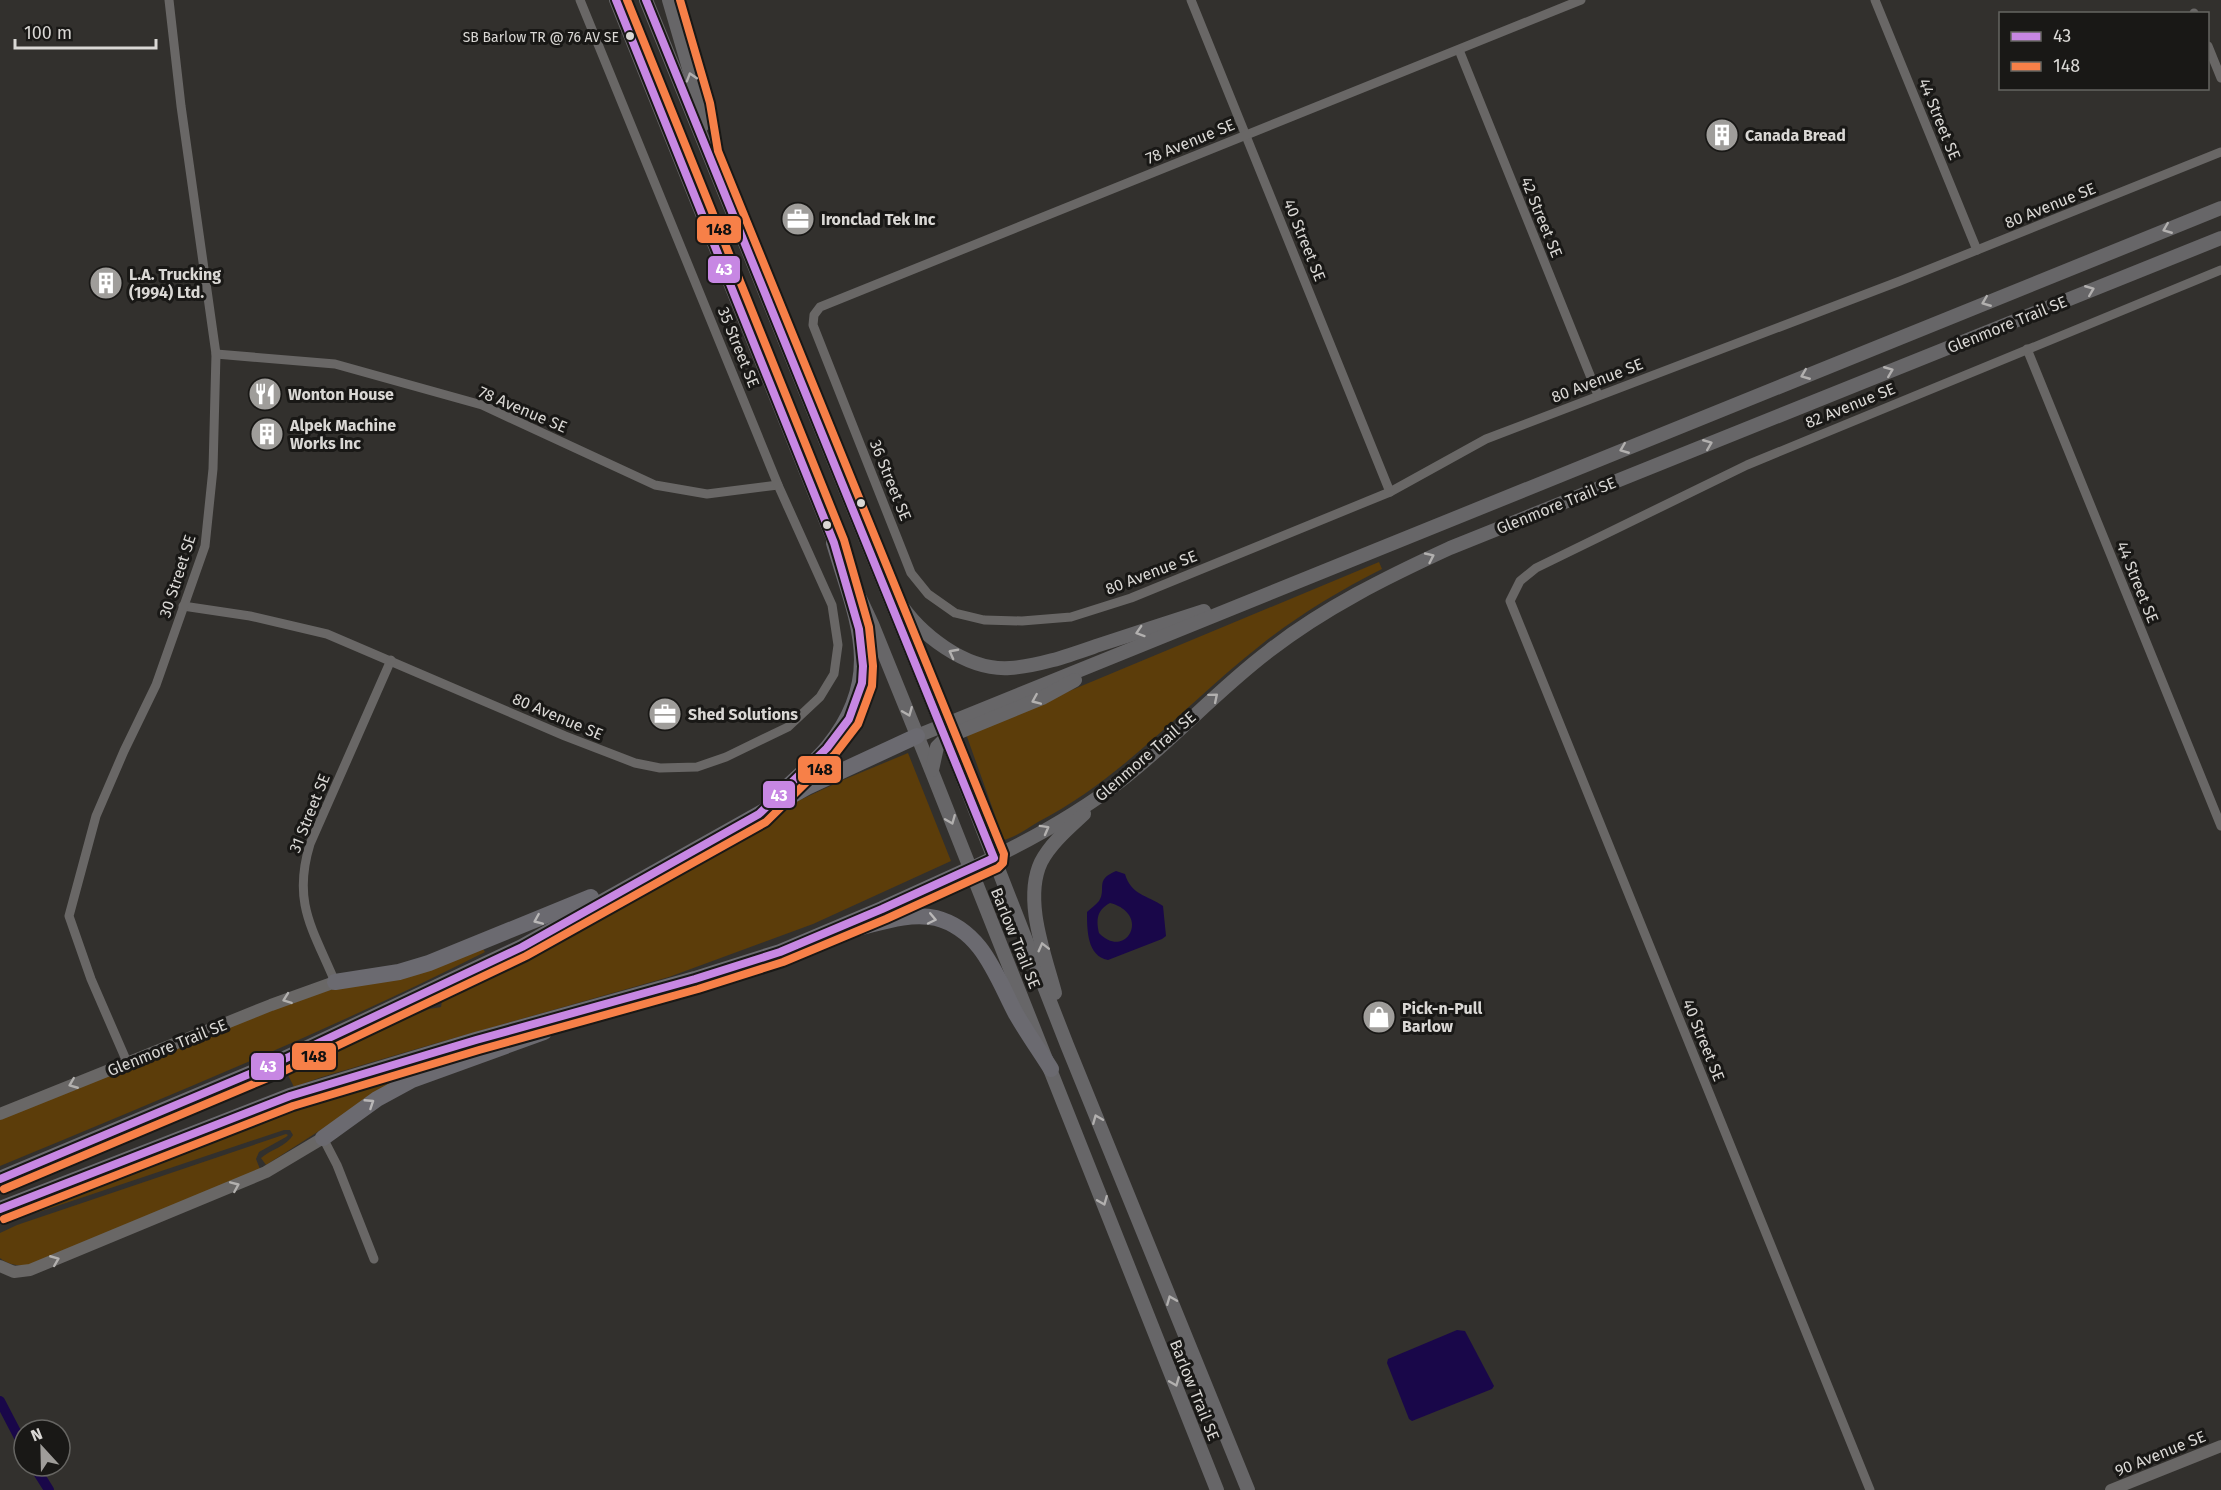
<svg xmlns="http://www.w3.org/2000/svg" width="2221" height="1490" viewBox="0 0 2221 1490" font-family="'Fira Sans',sans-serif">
	<rect width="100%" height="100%" fill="#32302d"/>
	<!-- green -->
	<g fill="#5c3d0a">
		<path d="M1379 562 1382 569C1340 590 1299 615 1262 644 1186 703 1125 777 1038 822 1028 828 1013 839 1002 840L1001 832 966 734Z"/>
		<polygon points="908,753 951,861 813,924 669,977 430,1045 322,1077 294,1087 286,1071 429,1009 441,1007 442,1001 451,993 605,912 798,801 843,780"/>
		<path d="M483 949 485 952C327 1032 163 1098 0 1166V1118L308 996Z"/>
		<path d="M411 1072 266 1165 261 1158C270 1150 287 1146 293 1135L290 1130H284L33 1214C158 1163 283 1112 411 1072Z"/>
		<path d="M286 1134 288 1135 286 1137 259 1152 256 1159 260 1169 29 1265C18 1266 9 1265 0 1258V1233L17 1225Z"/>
	</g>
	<!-- water -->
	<g fill="#190749" fill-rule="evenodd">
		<path d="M1116 871 1125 874C1131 895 1147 895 1163 906L1166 936 1162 939 1108 960C1087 956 1087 930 1087 912 1091 908 1096 905 1099 901 1107 889 1094 880 1116 871ZM1110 903C1152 914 1126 961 1099 933 1096 919 1097 910 1110 903Z"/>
		<polygon points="1457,1330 1465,1331 1494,1386 1492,1389 1412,1421 1409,1419 1387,1363 1388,1359"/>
	</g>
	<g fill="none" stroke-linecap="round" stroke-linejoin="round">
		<!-- canal -->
		<g stroke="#190749" stroke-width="10">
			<polyline points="0,1401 24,1447"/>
			<polyline points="34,1466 49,1490"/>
		</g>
		<!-- street -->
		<g stroke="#696766" stroke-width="9">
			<polyline points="1191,0 1390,492"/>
			<polyline points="1581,0 820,307 814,315 813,325 911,573 928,594 955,613 984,620 1022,621 1071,617 1131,598 1390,492 1486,439 1900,281 2221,152"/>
			<polyline points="1875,0 1977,250"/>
			<polyline points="2194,13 2194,14"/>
			<polyline points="2208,46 2221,78"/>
			<polyline points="1459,50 1598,395"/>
			<polyline points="2027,349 2221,826"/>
			<polyline points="216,354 335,364 482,405 655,485 707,494 778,485"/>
			<polyline points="183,606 250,616 327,634 565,736 635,763 660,768 697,767 726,757 788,727 820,697 834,674 838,645 832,605 778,485 580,0"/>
			<path d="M335 982C313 929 292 903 310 844L391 660"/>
			<polyline points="127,1062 91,979 69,916 96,816 124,751 156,685 205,546 213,469 216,354 181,106 169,0"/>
			<polyline points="323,1138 337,1165 374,1259"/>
			<polyline points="1870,1490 1510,601 1520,581 1536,568 1747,465 2221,270"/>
		</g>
		<!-- secondary -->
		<g stroke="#696766" stroke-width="12">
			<polyline points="0,1114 271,1005 335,982"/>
			<polyline points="0,1266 14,1272 30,1270 266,1172 323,1138"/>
			<polyline points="2111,1490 2221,1446"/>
		</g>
		<!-- primary -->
		<g stroke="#676668" stroke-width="14">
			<polyline points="616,0 838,551"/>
			<polyline points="646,0 954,756 1067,1045 1248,1490"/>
			<polyline points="669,0 700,106 703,125"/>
			<polyline points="851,579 872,624 932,772 1217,1490"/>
			<path d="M897 599C919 634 966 671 1010 668 1040 666 1070 655 1099 645 1134 634 1169 622 1204 611"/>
			<polyline points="917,736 2221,208"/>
			<polyline points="932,770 937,747 947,737 1042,698 1075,680"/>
			<path d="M970 869C1021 845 1074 817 1119 782 1171 742 1216 691 1269 651 1324 608 1387 577 1450 548L2221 238"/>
			<path d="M1055 993C1045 955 1023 900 1041 862 1051 843 1069 828 1084 814"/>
		</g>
		<!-- highway -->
		<g stroke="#6b6a70" stroke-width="16">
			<path d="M775 798C793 781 813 765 828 747 886 676 857 620 834 543"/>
			<path d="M858 928C882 922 911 912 936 918 982 930 996 976 1016 1014 1027 1033 1039 1050 1051 1069"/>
			<polyline points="335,982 399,972 429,963 591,897"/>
			<polyline points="323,1138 377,1099 412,1080 544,1032"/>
			<polyline points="0,1179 278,1062 522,947 807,787 917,736"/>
			<polyline points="0,1209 290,1096 476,1040 695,979 780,952 882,909 970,869"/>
		</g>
		<defs>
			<g id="bus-1">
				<polyline points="0,1179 278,1062 522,947 759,814 827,748 849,719 862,683 863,666 859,629 834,543 616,0"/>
				<polyline points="0,1209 290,1096 476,1040 695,979 780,952 882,909 994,858 646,0"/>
			</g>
			<g id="bus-2">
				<polyline points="4,1189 282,1072 526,956 766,822 835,754 858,724 872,686 873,666 869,627 844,540 627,0"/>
				<polyline points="4,1219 293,1106 479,1050 698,989 783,962 886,919 998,868 1003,863 1004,854 718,151 710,103 680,0"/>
			</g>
		</defs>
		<!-- bus-1 casing -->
		<use href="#bus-1" stroke="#191816" stroke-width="12"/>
		<!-- bus-2 casing -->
		<use href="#bus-2" stroke="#191816" stroke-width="12"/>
		<!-- bus-1 -->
		<use href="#bus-1" stroke="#c787e3" stroke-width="8"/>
		<!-- bus-2 -->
		<use href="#bus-2" stroke="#f78048" stroke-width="8"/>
	</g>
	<!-- one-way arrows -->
	<defs><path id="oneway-chevron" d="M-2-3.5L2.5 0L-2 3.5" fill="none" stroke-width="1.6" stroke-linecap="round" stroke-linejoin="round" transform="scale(1.5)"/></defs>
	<g stroke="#b2b0af">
		<use href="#oneway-chevron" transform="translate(691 77) rotate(-107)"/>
		<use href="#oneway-chevron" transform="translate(2167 229) rotate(158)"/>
		<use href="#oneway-chevron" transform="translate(2090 290) rotate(-22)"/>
		<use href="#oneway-chevron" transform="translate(1986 302) rotate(158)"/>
		<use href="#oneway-chevron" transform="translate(1889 371) rotate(-22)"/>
		<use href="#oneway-chevron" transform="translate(1805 375) rotate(158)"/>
		<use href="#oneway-chevron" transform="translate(1708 444) rotate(-22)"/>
		<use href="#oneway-chevron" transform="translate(1624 449) rotate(158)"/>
		<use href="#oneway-chevron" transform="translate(1430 557) rotate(-25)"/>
		<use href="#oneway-chevron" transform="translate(1140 632) rotate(162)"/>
		<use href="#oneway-chevron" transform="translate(953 653) rotate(-152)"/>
		<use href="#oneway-chevron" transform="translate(1214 697) rotate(-40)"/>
		<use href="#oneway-chevron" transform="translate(1036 700) rotate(157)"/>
		<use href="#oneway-chevron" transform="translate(908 712) rotate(68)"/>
		<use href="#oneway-chevron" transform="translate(951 820) rotate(68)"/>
		<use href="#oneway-chevron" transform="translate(1045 829) rotate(-29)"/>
		<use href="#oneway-chevron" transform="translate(1043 947) rotate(-104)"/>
		<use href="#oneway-chevron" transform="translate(1097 1119) rotate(-112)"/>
		<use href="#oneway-chevron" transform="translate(1103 1201) rotate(68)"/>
		<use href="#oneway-chevron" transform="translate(1171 1300) rotate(-112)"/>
		<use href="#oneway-chevron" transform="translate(1175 1382) rotate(68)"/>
	</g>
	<g stroke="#b9b7b7">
		<use href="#oneway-chevron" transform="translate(932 919) rotate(12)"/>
		<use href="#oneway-chevron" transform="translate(538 920) rotate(157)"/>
		<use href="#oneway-chevron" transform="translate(370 1103) rotate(-33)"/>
	</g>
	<g stroke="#b2b0ae">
		<use href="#oneway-chevron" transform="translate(287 999) rotate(160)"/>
		<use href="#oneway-chevron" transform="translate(73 1084) rotate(158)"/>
		<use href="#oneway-chevron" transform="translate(235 1186) rotate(-23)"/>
		<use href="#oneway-chevron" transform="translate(55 1260) rotate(-22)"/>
	</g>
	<!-- icons -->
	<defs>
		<symbol id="building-disc" viewBox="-11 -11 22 22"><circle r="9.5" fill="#9f9d9a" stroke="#191816"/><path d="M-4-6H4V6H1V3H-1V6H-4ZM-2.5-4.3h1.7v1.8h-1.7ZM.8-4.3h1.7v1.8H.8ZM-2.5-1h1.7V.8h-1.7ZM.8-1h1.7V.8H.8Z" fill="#fff"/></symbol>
		<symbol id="office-disc" viewBox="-11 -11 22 22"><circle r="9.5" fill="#9f9d9a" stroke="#191816"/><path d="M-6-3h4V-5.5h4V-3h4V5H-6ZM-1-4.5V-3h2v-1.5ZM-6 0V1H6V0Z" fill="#fff"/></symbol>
		<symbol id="restaurant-disc" viewBox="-11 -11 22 22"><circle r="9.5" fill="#9f9d9a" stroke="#191816"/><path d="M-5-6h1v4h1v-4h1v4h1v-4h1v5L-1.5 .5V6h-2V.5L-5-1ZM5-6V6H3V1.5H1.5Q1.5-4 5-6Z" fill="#fff"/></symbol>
		<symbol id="shop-disc" viewBox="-11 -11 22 22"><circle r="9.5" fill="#9f9d9a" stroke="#191816"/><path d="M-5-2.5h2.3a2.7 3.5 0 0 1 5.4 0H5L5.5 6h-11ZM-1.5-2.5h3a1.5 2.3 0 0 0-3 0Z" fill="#fff"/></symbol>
	</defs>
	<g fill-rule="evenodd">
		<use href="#building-disc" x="1703" y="116" width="38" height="38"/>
		<use href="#office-disc" x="779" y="200" width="38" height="38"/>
		<use href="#building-disc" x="87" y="264" width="38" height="38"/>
		<use href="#restaurant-disc" x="246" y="375" width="38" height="38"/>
		<use href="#building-disc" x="248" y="415" width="38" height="38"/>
		<use href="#office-disc" x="646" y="695" width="38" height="38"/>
		<use href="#shop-disc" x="1360" y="998" width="38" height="38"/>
	</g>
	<!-- markers -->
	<g fill="#dad8d5" stroke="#191816" stroke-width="2">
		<circle cx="630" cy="36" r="5"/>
		<circle cx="861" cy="503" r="5"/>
		<circle cx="827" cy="525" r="5"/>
	</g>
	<g text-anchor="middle" stroke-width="6" stroke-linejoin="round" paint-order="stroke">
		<!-- bus labels -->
		<g font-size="14" fill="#dad8d5" stroke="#191816" text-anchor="end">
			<text x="619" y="42">SB Barlow TR @ 76 AV SE</text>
		</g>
		<!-- street labels -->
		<g font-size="16" fill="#dad8d5" stroke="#191816">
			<text transform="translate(1940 119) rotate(68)" y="6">44 Street SE</text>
			<text transform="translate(1190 141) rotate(-22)" y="6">78 Avenue SE</text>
			<text transform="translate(2050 205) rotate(-22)" y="6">80 Avenue SE</text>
			<text transform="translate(1542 217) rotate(68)" y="6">42 Street SE</text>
			<text transform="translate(1305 240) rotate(68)" y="6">40 Street SE</text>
			<text transform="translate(2007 324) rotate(-22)" y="6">Glenmore Trail SE</text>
			<text transform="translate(739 347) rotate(68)" y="6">35 Street SE</text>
			<text transform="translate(1597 380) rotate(-21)" y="6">80 Avenue SE</text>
			<text transform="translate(1850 405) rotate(-22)" y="6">82 Avenue SE</text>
			<text transform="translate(523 409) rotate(23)" y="6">78 Avenue SE</text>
			<text transform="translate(891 480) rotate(68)" y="6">36 Street SE</text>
			<text transform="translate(1556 505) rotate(-22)" y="6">Glenmore Trail SE</text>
			<text transform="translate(1151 572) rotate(-21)" y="6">80 Avenue SE</text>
			<text transform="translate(177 576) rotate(-72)" y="6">30 Street SE</text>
			<text transform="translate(2138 582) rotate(68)" y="6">44 Street SE</text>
			<text transform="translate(558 716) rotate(23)" y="6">80 Avenue SE</text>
			<text transform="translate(1145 756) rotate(-41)" y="6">Glenmore Trail SE</text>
			<text transform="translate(309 813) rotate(-68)" y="6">31 Street SE</text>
			<text transform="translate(1016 938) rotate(68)" y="6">Barlow Trail SE</text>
			<text transform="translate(1704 1040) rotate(68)" y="6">40 Street SE</text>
			<text transform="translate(167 1047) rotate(-22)" y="6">Glenmore Trail SE</text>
			<text transform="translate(1195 1390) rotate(68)" y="6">Barlow Trail SE</text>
			<text transform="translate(2160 1453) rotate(-22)" y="6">90 Avenue SE</text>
		</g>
		<!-- poi labels -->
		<g font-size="16" font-weight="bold" fill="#dad8d5" stroke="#191816" text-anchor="start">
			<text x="1745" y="141">Canada Bread</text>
			<text x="821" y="225">Ironclad Tek Inc</text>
			<text x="129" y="280">L.A. Trucking<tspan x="129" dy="18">(1994) Ltd.</tspan></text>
			<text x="288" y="400">Wonton House</text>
			<text x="290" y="431">Alpek Machine<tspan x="290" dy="18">Works Inc</tspan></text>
			<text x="688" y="720">Shed Solutions</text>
			<text x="1402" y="1014">Pick-n-Pull<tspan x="1402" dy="18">Barlow</tspan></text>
		</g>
	</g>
	<g stroke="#191816" stroke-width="2">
		<rect x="696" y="215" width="46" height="29" rx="6" fill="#f78048"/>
		<rect x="707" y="255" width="34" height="29" rx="6" fill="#c787e3"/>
		<rect x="797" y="755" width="45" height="29" rx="6" fill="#f78048"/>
		<rect x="762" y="780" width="34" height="29" rx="6" fill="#c787e3"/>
		<rect x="291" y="1042" width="46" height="29" rx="6" fill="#f78048"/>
		<rect x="250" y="1052" width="35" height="29" rx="6" fill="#c787e3"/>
	</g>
	<g font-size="16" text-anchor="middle" font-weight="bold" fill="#fff">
		<text x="724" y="275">43</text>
		<text x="779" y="801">43</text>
		<text x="268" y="1072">43</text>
	</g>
	<g font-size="16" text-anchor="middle" font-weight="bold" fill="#111">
		<text x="719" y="235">148</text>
		<text x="820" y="775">148</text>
		<text x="314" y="1062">148</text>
	</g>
	<!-- legend -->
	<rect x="1999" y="12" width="210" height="78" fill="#191816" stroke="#666562" stroke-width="1.5"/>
	<rect x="2011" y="32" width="30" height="9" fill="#c787e3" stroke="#666562" stroke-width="1.5"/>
	<text x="2053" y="42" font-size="18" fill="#dad8d5">43</text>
	<rect x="2011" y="62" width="30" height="9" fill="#f78048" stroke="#666562" stroke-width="1.5"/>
	<text x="2053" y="72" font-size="18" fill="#dad8d5">148</text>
	<!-- north arrow -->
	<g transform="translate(42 1448) rotate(338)"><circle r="28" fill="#191816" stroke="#666562" stroke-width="1.5"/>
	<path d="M0-4.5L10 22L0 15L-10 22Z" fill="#9f9d9a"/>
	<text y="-9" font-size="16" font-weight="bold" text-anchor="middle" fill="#dad8d5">N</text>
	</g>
	<!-- scale -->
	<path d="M15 39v9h141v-9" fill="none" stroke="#dad8d5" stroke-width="3"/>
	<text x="24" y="39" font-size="18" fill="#dad8d5" stroke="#191816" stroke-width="4.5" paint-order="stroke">100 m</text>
</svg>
